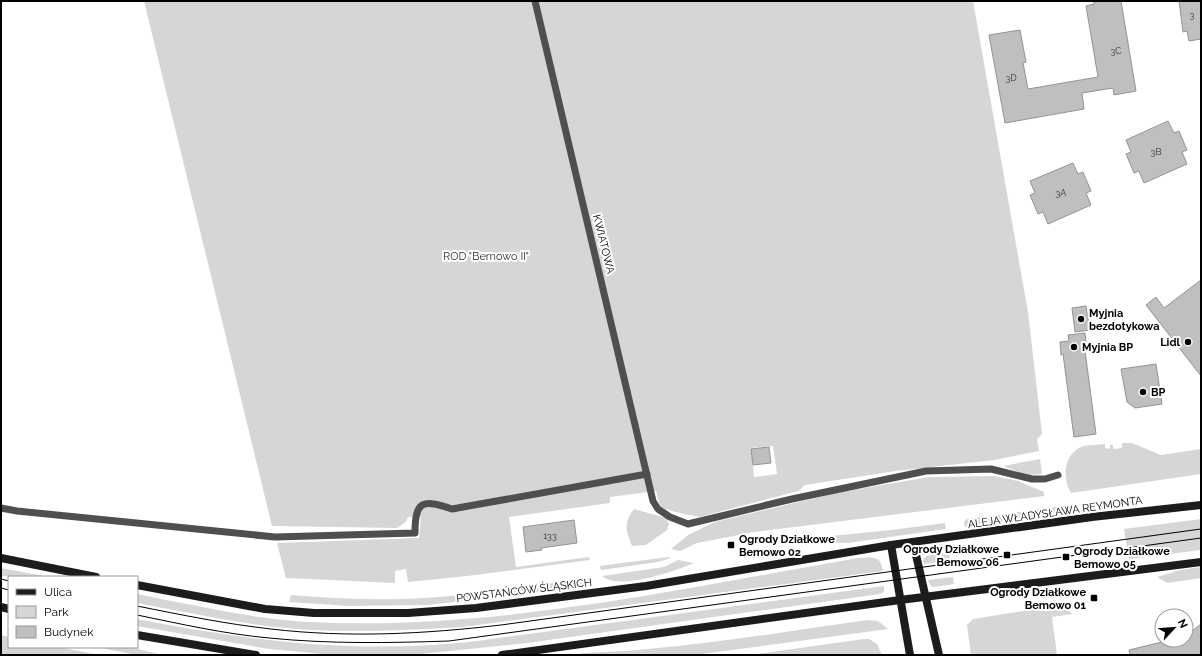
<svg xmlns="http://www.w3.org/2000/svg" width="1202" height="656" viewBox="0 0 1202 656" font-family="Raleway,sans-serif">
	<rect width="100%" height="100%" fill="#fff"/>
	<!-- green -->
	<g fill="#d6d6d6" fill-rule="evenodd">
		<path d="M144 1H973L1028 312 1042 434 1037 439 1039 451 994 460 896 471 805 485 798 491 700 517C694 516 669 511 663 508 658 505 658 496 656 491L610 497V503L509 517 516 567 589 557 590 560 467 576 408 582 406 569 395 571V583L286 578 277 543 419 538 421 517H408L406 522 397 528 272 526ZM773 446 777 474 754 477 751 448Z"/>
		<path d="M1122 443H1132L1161 455 1201 449V474L1071 493C1063 479 1063 457 1079 448 1086 444 1098 445 1105 444V448L1110 449V445H1113V449L1122 448Z"/>
		<polygon points="1040,459 1042,474 1026,475 1003,466"/>
		<polygon points="994,476 1018,481 1044,492 1044,496 754,532 697,543 680,551 671,549 688,535 715,522 841,492 929,477"/>
		<polygon points="1063,506 1068,512 965,527 964,522 967,519"/>
		<path d="M634 509 666 518 669 524 667 530 646 545 632 546C626 530 623 524 634 509Z"/>
		<polygon points="1201,519 1201,550 1129,559 1124,529"/>
		<polygon points="945,523 946,529 848,543 809,543 812,538 891,530"/>
		<polygon points="949,553 950,560 924,564 923,560 926,556"/>
		<polygon points="668,557 671,558 658,562 601,570 600,566"/>
		<path d="M858 558C873 558 880 554 883 571L463 627C397 631 331 634 266 626 222 620 180 611 137 603V594C194 605 252 619 310 622 495 631 678 589 858 558Z"/>
		<path d="M678 560 694 563C675 571 619 591 602 576L664 567Z"/>
		<polygon points="1201,567 1201,578 1167,583 1157,577 1180,570"/>
		<polygon points="1,568 49,577 1,576"/>
		<polygon points="953,577 954,584 933,587 930,585 928,580"/>
		<path d="M591 578 589 583 581 587 428 605 348 606 289 602 291 595C327 598 364 600 401 599 464 597 528 586 591 578Z"/>
		<path d="M884 586V592L880 594 527 643 411 655 323 654 269 649 137 626V619C251 641 352 654 469 642Z"/>
		<polygon points="1067,604 1068,611 1073,614 1052,617 1057,655 971,655 967,625 973,619"/>
		<path d="M868 620 878 621 888 629 695 655H569C595 651 621 652 647 649 721 643 795 630 868 620Z"/>
		<polygon points="1,635 9,637 9,647 59,647 99,655 1,655"/>
		<polygon points="864,639 869,639 877,644 882,655 749,655"/>
		<polygon points="96,647 131,647 162,655 137,655"/>
	</g>
	<!-- building -->
	<g fill="#bfbfbf" stroke="#939393">
		<polygon points="1094,1 1121,1 1136,91 1114,95 1113,88 1082,93 1084,109 1005,123 989,35 1020,30 1026,62 1023,63 1028,89 1098,77 1086,6 1094,4"/>
		<polygon points="1179,1 1201,1 1201,39 1189,41 1187,31 1183,32"/>
		<polygon points="1168,121 1174,133 1179,131 1187,150 1182,152 1187,164 1144,183 1139,171 1134,173 1126,154 1131,152 1126,140"/>
		<polygon points="1073,163 1078,174 1083,172 1091,191 1086,193 1091,205 1048,224 1043,212 1038,214 1030,195 1035,193 1030,181"/>
		<polygon points="1201,280 1201,376 1146,305 1156,297 1164,308"/>
		<polygon points="1086,306 1090,330 1075,332 1072,308"/>
		<polygon points="1085,333 1087,351 1085,351 1096,434 1074,437 1063,354 1061,355 1060,342 1069,341 1068,335"/>
		<polygon points="1156,364 1162,404 1135,408 1127,402 1121,369"/>
		<polygon points="769,447 771,463 753,465 751,449"/>
		<polygon points="574,520 577,543 541,548 542,550 526,552 523,527"/>
		<polygon points="1201,624 1201,655 1130,655 1129,650 1162,642 1165,640 1186,640 1186,636"/>
	</g>
	<g fill="none" stroke-linecap="round" stroke-linejoin="round">
		<!-- lane -->
		<g stroke="#4f4f4f" stroke-width="7">
			<polyline points="535,1 653,501 658,509 670,517 688,524 792,499 926,471 991,469 1032,479 1045,479 1058,475"/>
			<path d="M1 508 17 511 275 537 415 533C415 500 423 499 452 509L647 474"/>
		</g>
		<!-- secondary -->
		<g stroke="#1c1c1c" stroke-width="8">
			<polyline points="913,542 939,655"/>
			<polyline points="891,545 910,655"/>
			<polyline points="1,558 96,577"/>
			<polyline points="137,585 265,609 314,613 408,613 476,608 646,586 891,545 1092,517 1201,505"/>
			<polyline points="1,607 9,609"/>
			<polyline points="137,635 256,655"/>
			<polyline points="502,655 900,600 1201,562"/>
		</g>
		<!-- tram -->
		<g stroke="#000" stroke-width="1">
			<polyline points="1,579 9,581"/>
			<polyline points="1,588 9,590"/>
			<path d="M137 606C182 615 226 624 271 629 348 638 424 634 501 625L1201 529"/>
			<path d="M137 615C181 624 225 634 269 638 329 644 389 643 449 641L1201 538"/>
		</g>
	</g>
	<!-- markers -->
	<g fill="#000" stroke="#fff" stroke-width="1.5">
		<circle cx="1081" cy="319" r="4"/>
		<circle cx="1188" cy="342" r="4"/>
		<circle cx="1074" cy="347" r="4"/>
		<circle cx="1143" cy="392" r="4"/>
		<rect x="727" y="541" width="8" height="8" rx="2"/>
		<rect x="1003" y="551" width="8" height="8" rx="2"/>
		<rect x="1062" y="553" width="8" height="8" rx="2"/>
		<rect x="1090" y="594" width="8" height="8" rx="2"/>
	</g>
	<g text-anchor="middle" stroke-width="4" stroke-linejoin="round" paint-order="stroke">
		<!-- number labels -->
		<g font-size="9" fill="#303030">
			<text x="1192" y="18">3</text>
			<text x="1116" y="54">3C</text>
			<text x="1011" y="81">3D</text>
			<text x="1156" y="155">3B</text>
			<text x="1061" y="196">3A</text>
			<text x="550" y="539">133</text>
		</g>
		<!-- street labels -->
		<g font-size="11" fill="#000" stroke="#fff">
			<text transform="translate(604 244) rotate(76)" y="4">KWIATOWA</text>
			<text transform="translate(1055 512) rotate(-8)" y="4">ALEJA WŁADYSŁAWA REYMONTA</text>
			<text transform="translate(524 590) rotate(-7)" y="4">POWSTAŃCÓW ŚLĄSKICH</text>
		</g>
		<!-- park labels -->
		<g font-size="11" fill="#2d2d2d" stroke="#fff">
			<text x="486" y="260">ROD "Bemowo II"</text>
		</g>
		<!-- poi labels -->
		<g font-size="11" font-weight="bold" fill="#000" stroke="#fff" text-anchor="start">
			<text x="1089" y="317">Myjnia<tspan x="1089" dy="13">bezdotykowa</tspan></text>
			<text x="1180" y="346" text-anchor="end">Lidl</text>
			<text x="1082" y="351">Myjnia BP</text>
			<text x="1151" y="396">BP</text>
			<text x="739" y="543">Ogrody Działkowe<tspan x="739" dy="13">Bemowo 02</tspan></text>
			<text x="999" y="553" text-anchor="end">Ogrody Działkowe<tspan x="999" dy="13">Bemowo 06</tspan></text>
			<text x="1074" y="555">Ogrody Działkowe<tspan x="1074" dy="13">Bemowo 05</tspan></text>
			<text x="1086" y="596" text-anchor="end">Ogrody Działkowe<tspan x="1086" dy="13">Bemowo 01</tspan></text>
		</g>
	</g>
	<!-- border -->
	<rect width="1202" height="656" fill="none" stroke="#000000" stroke-width="4"/>
	<!-- legend -->
	<rect x="8" y="576" width="130" height="72" fill="#ffffff" stroke="#999999"/>
	<rect x="16" y="589" width="20" height="6" fill="#1c1c1c" stroke="#999999"/>
	<text x="44" y="596" font-size="12" fill="#000000">Ulica</text>
	<rect x="16" y="606" width="20" height="12" fill="#d6d6d6" stroke="#999999"/>
	<text x="44" y="616" font-size="12" fill="#000000">Park</text>
	<rect x="16" y="626" width="20" height="12" fill="#bfbfbf" stroke="#999999"/>
	<text x="44" y="636" font-size="12" fill="#000000">Budynek</text>
	<!-- north arrow -->
	<g transform="translate(1174 628) rotate(64)"><circle r="19" fill="#ffffff" stroke="#999999"/>
	<path d="M0-3L7 15L0 10L-7 15Z" fill="#000000"/>
	<text y="-6" font-size="11" font-weight="bold" text-anchor="middle" fill="#000000">N</text>
	</g>
</svg>
